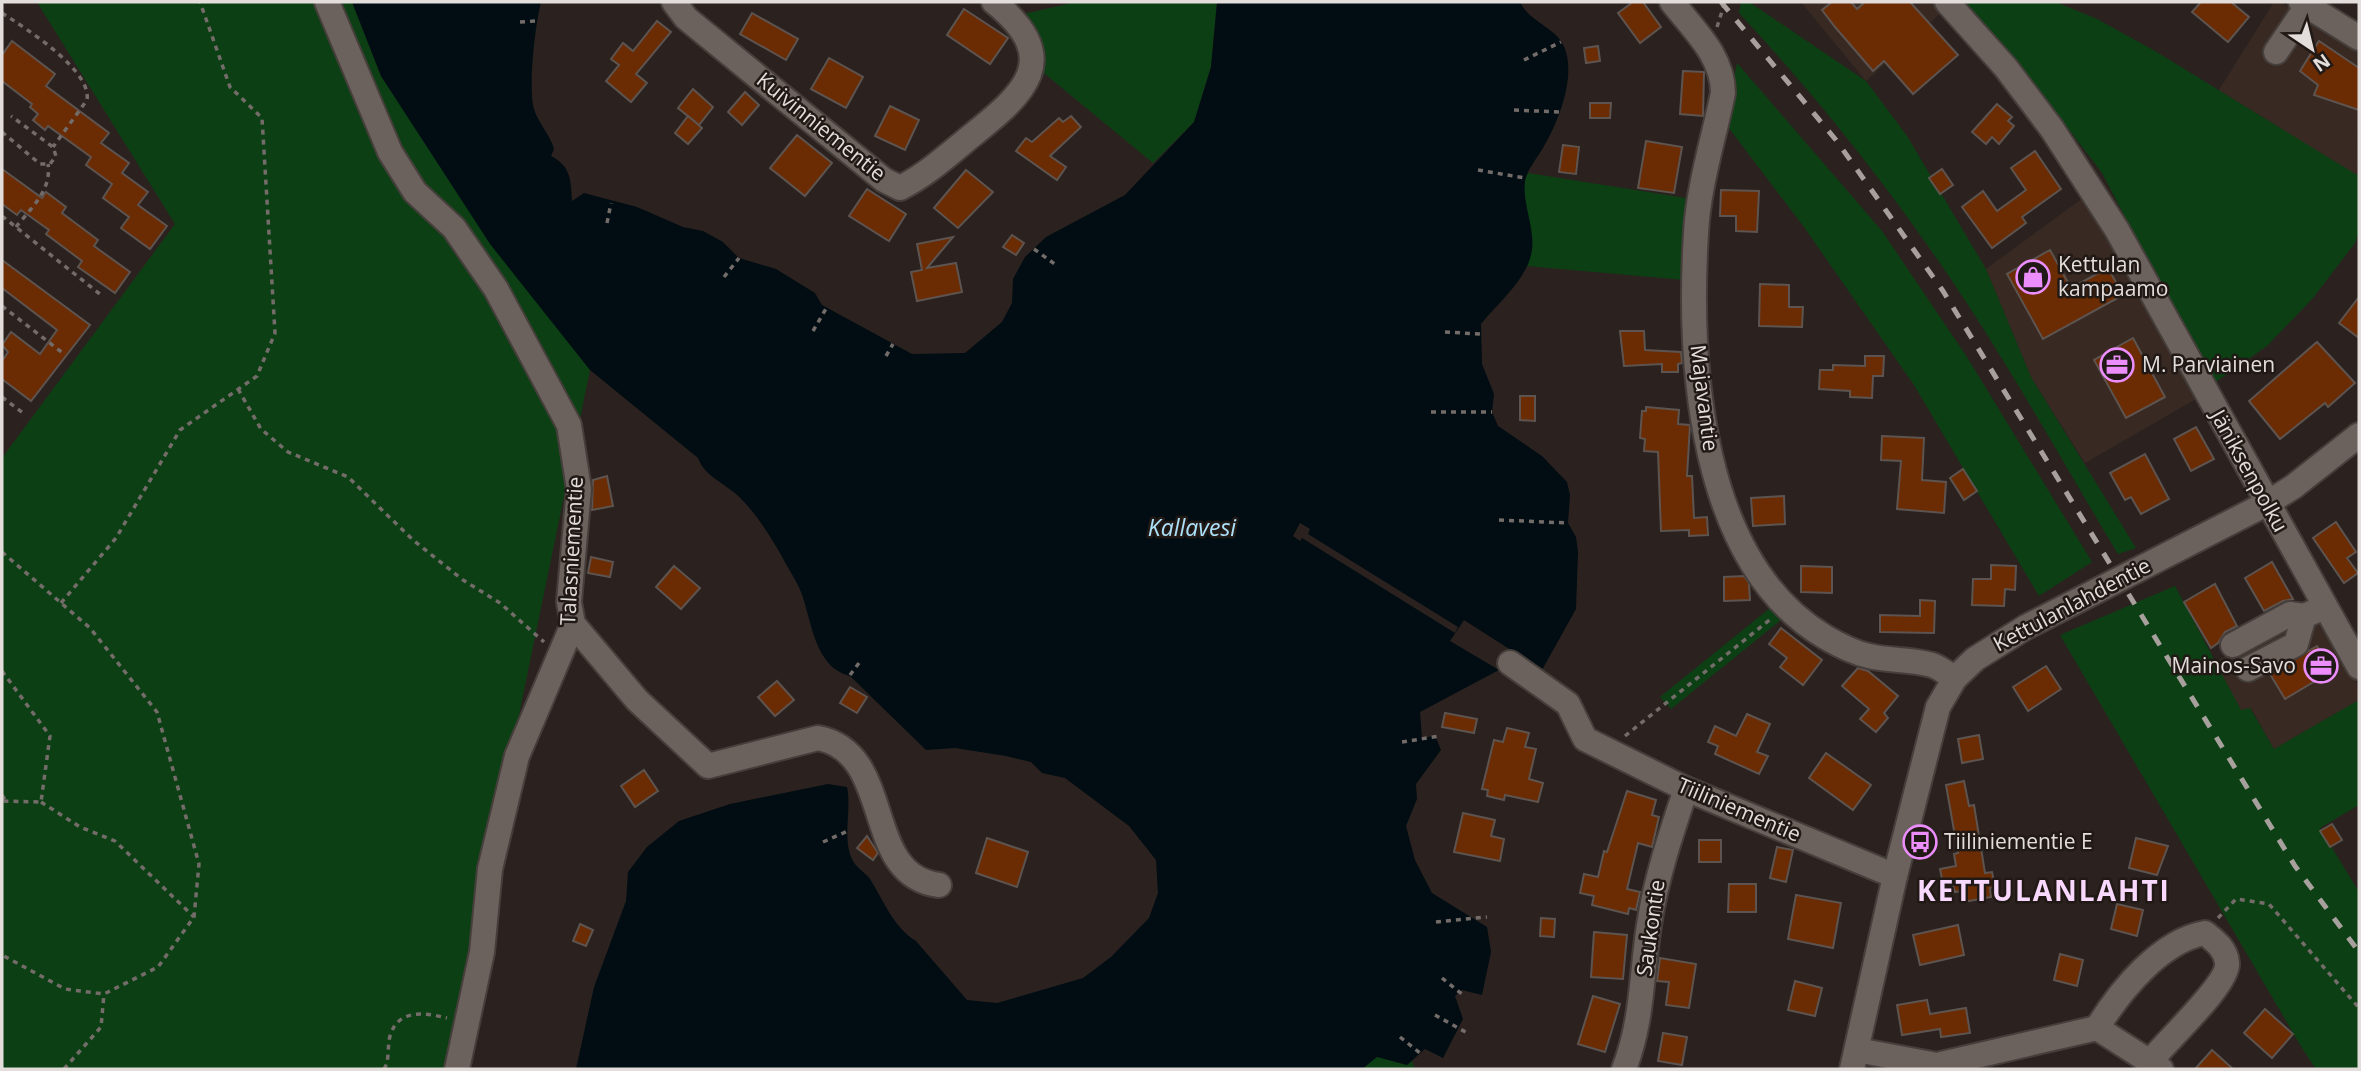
<svg xmlns="http://www.w3.org/2000/svg" width="2361" height="1071" viewBox="0 0 2361 1071" font-family="'Open Sans',sans-serif">
	<rect width="100%" height="100%" fill="#2b221f"/>
	<!-- built -->
	<g fill="#382a23">
		<polygon points="1801,2 1935,2 1943,11 1866,81"/>
		<polygon points="2274,2 2280,2 2359,51 2357,176 2219,90"/>
		<polygon points="2083,198 2196,399 2085,463 2031,377 1986,269"/>
		<polygon points="2314,608 2359,687 2359,700 2274,749 2251,708 2241,711 2215,662"/>
	</g>
	<!-- green -->
	<g fill="#0c4014">
		<polygon points="37,2 352,2 381,76 490,243 590,370 446,1069 2,1069 2,458 175,224"/>
		<polygon points="1076,2 1217,2 1211,67 1194,122 1153,163 1039,69 1019,15"/>
		<path d="M1741 2H1749L1866 81 1907 136 1986 269 2031 377 2136 548 2118 554C2068 471 2021 386 1968 305 1900 201 1824 104 1739 13Z"/>
		<polygon points="1963,2 2056,2 2097,19 2155,51 2357,175 2359,171 2359,231 2355,243 2313,298 2267,346 2213,384 2102,173 2032,81"/>
		<polygon points="1737,63 1882,231 1967,357 2092,562 2039,596 1914,385 1804,227 1725,123"/>
		<path d="M1528 173 1692 199 1685 280 1527 266C1538 238 1514 198 1528 173Z"/>
		<polygon points="2175,586 2241,710 2250,708 2274,749 2359,700 2359,805 2320,828 2359,892 2359,1069 2316,1069 2302,1048 2060,635"/>
		<polygon points="1775,604 1786,616 1671,709 1660,697"/>
		<polygon points="1377,1056 1407,1065 1412,1061 1415,1069 1362,1069"/>
	</g>
	<!-- water -->
	<path fill="#010d13" d="M352 2H541C535 26 529 81 533 105 535 119 550 134 554 149L551 156C571 166 571 181 572 201L584 193 637 207 683 227 703 231 723 242 739 258 776 269 815 293 822 305 912 354 965 353 1002 322 1012 303 1013 279 1025 257 1046 237 1125 195 1194 122 1211 67 1217 2H1520C1532 26 1562 27 1567 56 1573 86 1557 124 1543 148 1537 158 1527 170 1525 181 1522 206 1537 231 1531 255 1525 281 1497 304 1481 324L1482 364 1494 394 1492 412 1498 426 1542 456 1567 482 1570 495 1568 523 1576 537 1578 552 1576 609 1542 670 1464 620 1450 641 1499 670 1420 712 1422 739 1435 735 1441 750 1416 784 1417 799 1406 826 1415 860 1432 893 1487 927 1491 952 1482 995 1462 990 1455 996 1463 1019 1443 1058 1425 1049 1407 1065 1377 1057 1362 1069H576L594 987 626 901 628 872 647 847 679 821 730 804 828 784 847 787C852 809 842 838 852 859 855 867 865 872 870 879 884 901 893 927 916 941L967 1000 997 1003 1083 978 1111 957 1149 918 1158 893 1156 860 1129 826 1065 778 1042 773 1031 762 1006 756 955 748 926 750 850 676C814 667 812 621 801 592 797 582 791 573 786 564 774 541 755 511 736 494 722 482 704 475 698 458L590 370 490 244 381 76Z"/>
	<!-- pier -->
	<polygon fill="#2b221f" points="1300,523 1310,529 1308,534 1458,627 1455,633 1302,538 1300,541 1293,536"/>
	<!-- building -->
	<g fill="#6b2b03" stroke="#5d534f" stroke-width="2">
		<polygon points="1633,2 1643,2 1661,27 1640,43 1618,13"/>
		<polygon points="1832,2 1851,2 1857,9 1865,2 1910,2 1958,55 1913,94 1884,61 1873,71 1835,27 1822,10"/>
		<polygon points="2201,2 2231,2 2249,17 2228,42 2192,12"/>
		<polygon points="964,9 1008,38 990,64 947,35"/>
		<polygon points="752,13 798,39 786,60 740,34"/>
		<polygon points="657,21 671,32 636,74 647,83 631,102 606,81 619,65 611,59 623,43 633,51"/>
		<polygon points="12,41 55,74 46,86 109,133 101,143 129,163 122,173 148,192 138,205 167,226 150,249 121,228 129,217 103,198 112,184 86,165 91,157 48,126 45,130 33,120 38,114 30,107 32,104 2,81 2,55"/>
		<polygon points="2319,41 2359,68 2359,110 2314,95 2318,85 2300,71"/>
		<polygon points="1598,46 1600,61 1586,63 1584,48"/>
		<polygon points="829,58 863,77 846,108 811,89"/>
		<polygon points="1683,71 1704,72 1703,116 1680,114"/>
		<polygon points="693,89 713,107 699,125 678,108"/>
		<polygon points="745,92 759,105 742,125 728,112"/>
		<polygon points="1590,103 1611,103 1610,118 1590,118"/>
		<polygon points="1997,104 2012,117 2008,121 2014,126 1999,144 1992,137 1986,144 1972,132"/>
		<polygon points="890,106 919,120 905,150 875,136"/>
		<polygon points="688,116 702,128 688,144 675,133"/>
		<polygon points="1071,116 1081,127 1050,156 1066,167 1057,180 1016,151 1026,138 1032,142 1059,118 1063,122"/>
		<polygon points="797,135 832,163 805,196 770,168"/>
		<polygon points="1646,141 1682,147 1674,193 1638,188"/>
		<polygon points="1563,145 1579,147 1576,174 1559,172"/>
		<polygon points="2035,151 2061,189 2022,217 2026,223 1992,248 1962,207 1983,191 1997,211 2026,190 2011,168"/>
		<polygon points="2,169 42,198 46,192 66,207 62,213 98,240 94,246 130,272 115,293 78,267 82,261 46,234 49,230 21,210 17,215 2,204"/>
		<polygon points="1942,169 1953,185 1940,194 1929,178"/>
		<polygon points="966,170 993,192 958,228 934,208"/>
		<polygon points="867,189 906,214 889,241 849,216"/>
		<polygon points="1721,190 1759,191 1757,232 1736,231 1736,216 1720,216"/>
		<polygon points="1012,235 1024,243 1016,255 1003,247"/>
		<polygon points="953,237 927,268 956,263 962,292 917,301 911,272 922,270 917,244"/>
		<polygon points="2050,250 2071,288 2108,268 2123,295 2043,339 2007,274"/>
		<polygon points="2,260 90,325 31,401 2,379 2,361 8,352 2,345 11,332 40,354 57,330 2,288"/>
		<polygon points="1760,284 1789,285 1789,307 1803,307 1802,327 1759,326"/>
		<polygon points="2359,297 2359,338 2339,323"/>
		<polygon points="1620,331 1644,331 1645,350 1681,352 1682,363 1678,364 1678,372 1662,372 1662,364 1624,366"/>
		<polygon points="2133,338 2165,397 2126,418 2094,360"/>
		<polygon points="2317,342 2355,383 2328,407 2325,403 2280,439 2249,401"/>
		<polygon points="1865,356 1884,356 1883,376 1873,376 1872,398 1850,397 1850,391 1819,389 1820,370 1833,370 1833,365 1865,366"/>
		<polygon points="1520,396 1535,396 1535,421 1520,420"/>
		<polygon points="1646,407 1679,410 1678,424 1690,425 1687,476 1692,476 1694,518 1707,517 1708,535 1689,536 1689,530 1661,531 1658,452 1644,451 1645,439 1640,438 1642,411 1646,411"/>
		<polygon points="2196,427 2214,459 2191,471 2174,439"/>
		<polygon points="1882,436 1924,438 1922,480 1946,482 1944,513 1897,509 1901,461 1881,460"/>
		<polygon points="2145,454 2169,499 2141,514 2131,497 2125,500 2110,473"/>
		<polygon points="1963,469 1977,491 1964,500 1950,478"/>
		<polygon points="607,476 613,506 592,510 593,480"/>
		<polygon points="1784,496 1785,524 1753,526 1751,498"/>
		<polygon points="2336,522 2356,552 2347,558 2358,573 2344,583 2313,538"/>
		<polygon points="591,557 613,562 610,577 588,573"/>
		<polygon points="2272,562 2293,599 2283,601 2264,611 2245,578"/>
		<polygon points="1991,565 2016,566 2015,590 2005,589 2004,606 1972,605 1973,579 1991,579"/>
		<polygon points="674,566 700,588 681,609 656,587"/>
		<polygon points="1801,566 1832,567 1832,593 1801,592"/>
		<polygon points="1744,576 1749,583 1750,600 1724,601 1724,577"/>
		<polygon points="2215,584 2237,626 2225,632 2218,643 2211,648 2184,602"/>
		<polygon points="1920,600 1935,601 1934,633 1880,632 1880,615 1920,616"/>
		<polygon points="1781,628 1822,660 1803,685 1780,667 1787,658 1769,644"/>
		<polygon points="2317,646 2332,671 2285,699 2270,674"/>
		<polygon points="2046,666 2061,689 2028,711 2013,687"/>
		<polygon points="1858,668 1868,671 1898,696 1884,713 1888,718 1876,732 1860,719 1869,709 1842,686"/>
		<polygon points="777,681 794,700 775,716 758,697"/>
		<polygon points="850,687 867,697 857,713 840,703"/>
		<polygon points="1445,713 1477,719 1474,733 1442,727"/>
		<polygon points="1747,714 1770,724 1757,752 1768,756 1759,774 1715,754 1718,746 1708,742 1715,726 1736,736"/>
		<polygon points="1507,728 1529,733 1525,747 1536,749 1529,779 1543,783 1538,802 1505,795 1504,800 1487,796 1488,790 1482,789 1494,740 1503,742"/>
		<polygon points="1979,735 1983,759 1962,763 1958,739"/>
		<polygon points="1826,753 1871,785 1853,810 1809,778"/>
		<polygon points="644,770 658,791 635,807 621,786"/>
		<polygon points="1964,781 1969,806 1974,805 1985,873 1992,872 1995,887 1990,888 1991,897 1963,902 1961,891 1955,892 1953,886 1944,888 1940,869 1956,866 1954,854 1958,853 1946,785"/>
		<polygon points="1627,791 1656,800 1652,815 1659,817 1652,847 1638,843 1627,889 1640,892 1636,910 1629,908 1628,914 1592,905 1594,896 1580,893 1584,874 1598,877 1604,851 1607,852"/>
		<polygon points="1463,813 1495,820 1491,836 1504,839 1500,861 1454,852"/>
		<polygon points="2332,824 2342,840 2330,847 2320,831"/>
		<polygon points="867,836 878,853 873,860 857,848"/>
		<polygon points="987,838 1028,852 1017,887 976,873"/>
		<polygon points="2136,838 2168,846 2157,875 2129,868"/>
		<rect x="1699" y="840" width="22" height="22"/>
		<polygon points="1777,847 1793,850 1786,882 1770,878"/>
		<polygon points="1729,884 1756,884 1756,912 1728,912"/>
		<polygon points="1796,895 1841,903 1833,948 1788,939"/>
		<polygon points="2117,904 2143,910 2137,936 2111,929"/>
		<polygon points="1541,918 1555,919 1554,937 1540,936"/>
		<polygon points="580,924 593,930 586,946 573,941"/>
		<polygon points="1958,925 1964,955 1920,965 1913,935"/>
		<polygon points="1594,932 1627,935 1623,979 1591,977"/>
		<polygon points="2060,954 2083,960 2077,986 2054,980"/>
		<polygon points="1660,958 1696,964 1689,1008 1666,1005 1669,982 1657,981"/>
		<polygon points="1795,981 1822,988 1815,1016 1788,1010"/>
		<polygon points="1593,996 1620,1004 1605,1052 1578,1044"/>
		<polygon points="1927,1000 1930,1014 1966,1008 1970,1033 1941,1037 1940,1029 1902,1035 1897,1005"/>
		<polygon points="2265,1009 2293,1034 2272,1058 2244,1033"/>
		<polygon points="1663,1033 1687,1037 1682,1065 1658,1061"/>
		<polygon points="2212,1050 2233,1069 2195,1069"/>
	</g>
	<g fill="none" stroke-linecap="round" stroke-linejoin="round">
		<defs>
			<g id="minor">
				<polyline points="327,2 390,152 415,192 454,228 496,289 569,425 579,489 569,602 573,624 517,756 490,869 482,952 457,1069"/>
				<path d="M674 2 686 18 884 180 900 188C926 175 947 156 970 137 1024 94 1065 59 994 2"/>
				<path d="M1672 2C1694 30 1723 56 1723 93 1714 137 1698 188 1696 233 1688 363 1699 562 1825 637 1837 644 1855 653 1869 656 1889 661 1912 659 1932 665 1939 667 1947 674 1955 678"/>
				<polyline points="1947,2 2006,68 2052,129 2117,230 2359,667"/>
				<polyline points="2301,2 2359,38"/>
				<polyline points="2276,52 2307,6"/>
				<path d="M573 624 637 700 708 766 818 738C896 753 861 876 939 885"/>
				<polyline points="2233,645 2290,614 2304,616"/>
				<polyline points="1510,663 1568,704 1585,739 1686,789 1895,876"/>
				<polyline points="2248,669 2296,644 2304,616 2325,607"/>
				<path d="M2097 1028C2120 991 2160 941 2205 933 2215 941 2226 949 2227 963 2229 984 2166 1041 2150 1062"/>
				<polyline points="1857,1050 1937,1065 2097,1028 2161,1069"/>
				<path d="M1624 1069C1643 1020 1641 976 1649 925 1656 878 1671 834 1686 789"/>
				<polyline points="1852,1069 1895,876 1938,707 1955,678 1975,659 2026,627 2266,504 2293,487 2359,435"/>
			</g>
		</defs>
		<!-- minor casing -->
		<use href="#minor" stroke="#453e3b" stroke-width="28"/>
		<!-- path -->
		<g stroke="#736c69" stroke-width="3.5" stroke-dasharray="5 5" stroke-linecap="butt">
			<path d="M2 13C25 28 92 70 87 100L53 147"/>
			<polyline points="520,22 536,21"/>
			<polyline points="1717,27 1725,2"/>
			<polyline points="1524,60 1561,42"/>
			<polyline points="1514,110 1559,112"/>
			<polyline points="2,132 40,164 50,164 56,156 53,147 11,116"/>
			<polyline points="1478,170 1525,178"/>
			<polyline points="2,216 101,295"/>
			<polyline points="607,223 611,203"/>
			<path d="M16 227C31 208 52 190 48 164"/>
			<polyline points="1034,249 1056,265"/>
			<polyline points="724,277 739,258"/>
			<polyline points="2,306 64,354"/>
			<polyline points="813,331 827,307"/>
			<polyline points="1445,332 1480,334"/>
			<polyline points="886,356 893,344"/>
			<polyline points="238,389 261,429 288,452 348,477 413,540 463,580 500,603 544,642"/>
			<polyline points="2,397 23,413"/>
			<polyline points="1431,412 1492,412"/>
			<polyline points="1499,520 1568,523"/>
			<polyline points="2,552 90,628 157,712 199,864 194,917 158,967 104,994 65,989 2,955"/>
			<polyline points="61,603 116,538 180,430 257,376 275,333 262,118 230,87 200,2"/>
			<polyline points="2,671 50,736 41,802 2,801"/>
			<polyline points="850,675 862,659"/>
			<polyline points="1625,736 1772,618"/>
			<polyline points="1402,742 1440,736"/>
			<polyline points="2,795 6,801"/>
			<polyline points="41,802 80,827 115,841 194,917"/>
			<polyline points="823,842 848,831"/>
			<polyline points="2218,918 2236,899 2269,904 2359,1008"/>
			<polyline points="1436,922 1487,917"/>
			<polyline points="1442,978 1463,995"/>
			<polyline points="1435,1015 1469,1034"/>
			<polyline points="1400,1037 1420,1053"/>
			<polyline points="64,1069 101,1027 104,994"/>
			<path d="M384 1069C390 1060 387 1047 390 1036 398 1008 426 1013 447 1018"/>
		</g>
		<!-- minor -->
		<use href="#minor" stroke="#6b615d" stroke-width="24"/>
		<!-- rail -->
		<polyline stroke="#a7a09d" stroke-width="5" stroke-dasharray="12 12" stroke-linecap="butt" points="1721,2 1836,140 1943,291 2295,866 2359,952"/>
	</g>
	<!-- icons -->
	<defs>
		<symbol id="shop-ring" viewBox="-11 -11 22 22"><circle r="9.5" fill="#211915" stroke="#eb8dfb" stroke-width="1.5"/><path d="M-5-2.5h2.3a2.7 3.5 0 0 1 5.4 0H5L5.5 6h-11ZM-1.5-2.5h3a1.5 2.3 0 0 0-3 0Z" fill="#eb8dfb"/></symbol>
		<symbol id="office-ring" viewBox="-11 -11 22 22"><circle r="9.5" fill="#211915" stroke="#eb8dfb" stroke-width="1.5"/><path d="M-6-3h4V-5.5h4V-3h4V5H-6ZM-1-4.5V-3h2v-1.5ZM-6 0V1H6V0Z" fill="#eb8dfb"/></symbol>
		<symbol id="bus-ring" viewBox="-11 -11 22 22"><circle r="9.5" fill="#211915" stroke="#eb8dfb" stroke-width="1.5"/><path d="M-5-6H5V4H4V6H2V4H-2V6H-4V4H-5ZM-3.5-4V0h7V-4ZM-3.5 1.2v1.5H-2V1.2ZM2 1.2v1.5H3.5V1.2Z" fill="#eb8dfb"/></symbol>
	</defs>
	<g fill-rule="evenodd">
		<use href="#shop-ring" x="2014" y="258" width="38" height="38"/>
		<use href="#office-ring" x="2098" y="346" width="38" height="38"/>
		<use href="#office-ring" x="2302" y="647" width="38" height="38"/>
		<use href="#bus-ring" x="1901" y="823" width="38" height="38"/>
	</g>
	<g text-anchor="middle" stroke-width="5" stroke-linejoin="round" paint-order="stroke">
		<!-- street labels -->
		<g font-size="21" fill="#e3dedb" stroke="#211915">
			<text transform="translate(821 127) rotate(39)" y="7">Kuivinniementie</text>
			<text transform="translate(1704 398) rotate(83)" y="7">Majavantie</text>
			<text transform="translate(2249 471) rotate(61)" y="7">Jäniksenpolku</text>
			<text transform="translate(572 551) rotate(-87)" y="7">Talasniementie</text>
			<text transform="translate(2072 605) rotate(-28)" y="7">Kettulanlahdentie</text>
			<text transform="translate(1739 810) rotate(23)" y="7">Tiiliniementie</text>
			<text transform="translate(1651 928) rotate(-82)" y="7">Saukontie</text>
		</g>
		<!-- poi labels -->
		<g font-size="21" fill="#e3dedb" stroke="#211915" text-anchor="start">
			<text x="2058" y="272">Kettulan<tspan x="2058" dy="24">kampaamo</tspan></text>
			<text x="2142" y="372">M. Parviainen</text>
			<text x="2296" y="673" text-anchor="end">Mainos-Savo</text>
			<text x="1944" y="849">Tiiliniementie E</text>
		</g>
		<!-- water labels -->
		<g font-size="23" font-style="italic" fill="#ade1f9" stroke="#211915">
			<text x="1192" y="536">Kallavesi</text>
		</g>
		<!-- district labels -->
		<g font-size="28" font-weight="bold" letter-spacing="2" fill="#f8d8fd" stroke="#211915">
			<text x="2044" y="901">KETTULANLAHTI</text>
		</g>
	</g>
	<!-- border -->
	<rect width="2361" height="1071" fill="none" stroke="#e3dedb" stroke-width="7"/>
	<!-- north arrow -->
	<g transform="translate(2312 49) rotate(145)" stroke="#211915" stroke-width="5" paint-order="stroke">
	<path d="M0-5L12 26L0 18L-12 26Z" fill="#e3dedb"/>
	<text y="-10" font-size="19" font-weight="bold" text-anchor="middle" fill="#e3dedb">N</text>
	</g>
</svg>
